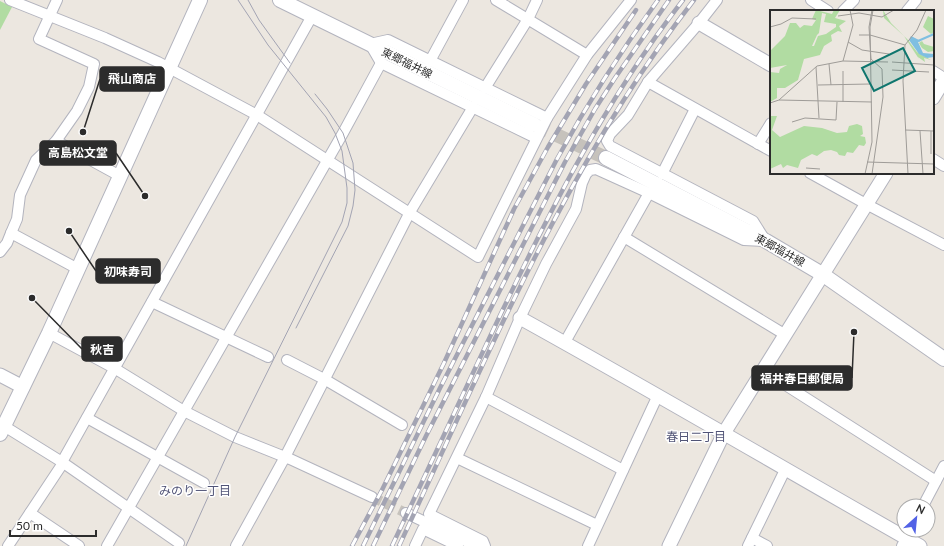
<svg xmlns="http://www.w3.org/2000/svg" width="944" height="546" viewBox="0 0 944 546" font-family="Lato,'Noto Sans JP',sans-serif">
	<rect width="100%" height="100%" fill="#ece7e0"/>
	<!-- green -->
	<polygon fill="#b1dca2" points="0,1 12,7 0,30"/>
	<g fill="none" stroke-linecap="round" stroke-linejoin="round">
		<!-- minor-tunnel -->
		<polyline stroke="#c6c2bc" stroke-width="10" stroke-dasharray="10 5" stroke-linecap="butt" points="372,497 406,513"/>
		<!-- secondary-tunnel -->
		<polyline stroke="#c6c2bc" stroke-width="14" stroke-dasharray="14 7" stroke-linecap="butt" points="535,125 606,158"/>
		<defs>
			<g id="minor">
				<polyline points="10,0 105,38 158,62 257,115 478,257 547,118 587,55 631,0"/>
				<polyline points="496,0 587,55"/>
				<polyline points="717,0 699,23 648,82 628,115 610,134 607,141 610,146 753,221 765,240"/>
				<polyline points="811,0 828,11"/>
				<polyline points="843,11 854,0"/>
				<polyline points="907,11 916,0"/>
				<polyline points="430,61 463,0"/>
				<polyline points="933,71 944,78"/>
				<polyline points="648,82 771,151"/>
				<polyline points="485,88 528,19 537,0"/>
				<polyline points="536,138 381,63 370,44 388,40 547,118"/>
				<polyline points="56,141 120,176"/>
				<polyline points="758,144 771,123"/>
				<polyline points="933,159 944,166"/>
				<polyline points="810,173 866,204 944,245"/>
				<polyline points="662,174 695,109"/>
				<polyline points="11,233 78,269"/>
				<polyline points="624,237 784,334"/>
				<polyline points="0,252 7,243 11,233 17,219 20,195 36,160 56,141 77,111 89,87 94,64 39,39 57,0"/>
				<polyline points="152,302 268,357"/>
				<polyline points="49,333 114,368 184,411 235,437 290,459 372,497"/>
				<polyline points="565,342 649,193"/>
				<polyline points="287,360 324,379 402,425"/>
				<polyline points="762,370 936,481"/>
				<polyline points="486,397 623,470"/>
				<polyline points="87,418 204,483"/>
				<polyline points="0,429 4,426 62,462 179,543"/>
				<polyline points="457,458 597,525"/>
				<polyline points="62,462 312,16"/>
				<polyline points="923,506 944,466"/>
				<polyline points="30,513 79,546"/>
				<polyline points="406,513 476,546"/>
				<polyline points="752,538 767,546"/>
				<polyline points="8,546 63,463"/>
				<polyline points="107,546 343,133 381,63"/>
				<polyline points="236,546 285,457 410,212 473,107"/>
				<polyline points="415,546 423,529 458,546"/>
				<polyline points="485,546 483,541 429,514 486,397 520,318 546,264 576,209 582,183 586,174 590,170 596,169 649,193 744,240 764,241"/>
				<polyline points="588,546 658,395"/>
				<polyline points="748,546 785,470"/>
				<polyline points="902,546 911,530"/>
			</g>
			<g id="tertiary">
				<polyline points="699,23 771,65"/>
				<polyline points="933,98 944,80"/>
				<path d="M520 318C654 392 786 470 920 546"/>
				<polyline points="0,375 23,387"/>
				<polyline points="669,546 724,433 886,173"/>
			</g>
			<g id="secondary">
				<polyline points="280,0 535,125"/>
				<polyline points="606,158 766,241 822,274 944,359"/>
				<polyline points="0,434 49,333 200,0"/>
			</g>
		</defs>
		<!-- minor casing -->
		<use href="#minor" stroke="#b3b4be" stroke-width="12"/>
		<!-- tertiary casing -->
		<use href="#tertiary" stroke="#b3b4be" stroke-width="15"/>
		<!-- secondary casing -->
		<use href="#secondary" stroke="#b3b4be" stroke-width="16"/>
		<!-- minor -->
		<use href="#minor" stroke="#fff" stroke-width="10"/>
		<!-- tertiary -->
		<use href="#tertiary" stroke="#fff" stroke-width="13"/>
		<!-- secondary -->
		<use href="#secondary" stroke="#fff" stroke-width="14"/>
		<!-- tram -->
		<g stroke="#a3a4b3" stroke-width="1">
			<polyline points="248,0 259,20 290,63"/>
			<polyline points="296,328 348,226 353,206 355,190 353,163 343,133 327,109 315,94"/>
			<polyline points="186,546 235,437 342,222 347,203 347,188 342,151 335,133 326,117 268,45 238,0"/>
		</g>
		<defs>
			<g id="rail">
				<polyline points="352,546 382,490 444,363 514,209 548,147 586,84 636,10"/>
				<path d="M363 546 440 388 557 159C587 104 621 51 658 0"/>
				<polyline points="373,546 426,436 565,162 595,109 615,78 669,0"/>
				<path d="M392 546C424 478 455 411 487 343 543 224 602 104 683 0"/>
				<path d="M399 546C486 360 567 162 694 0"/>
			</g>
		</defs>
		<!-- rail casing -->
		<use href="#rail" stroke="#a3a4b3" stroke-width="4.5"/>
		<!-- rail -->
		<use href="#rail" stroke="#fff" stroke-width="3" stroke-dasharray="9" stroke-linecap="butt"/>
	</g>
	<g text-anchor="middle" stroke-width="3" stroke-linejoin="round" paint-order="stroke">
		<!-- street labels -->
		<g font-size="11" fill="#2c2c2c" stroke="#fff">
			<text transform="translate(407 63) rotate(26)" y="4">東郷福井線</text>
			<text transform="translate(780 250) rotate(29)" y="4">東郷福井線</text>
		</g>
		<!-- neighbourhood labels -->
		<g font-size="12" fill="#515477" stroke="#fff">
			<text x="696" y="441">春日二丁目</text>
			<text x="195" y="495">みのり一丁目</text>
		</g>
	</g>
	<!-- overview -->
	<g transform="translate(770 10)">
		<rect width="164" height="164" fill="#ece7e0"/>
		<path d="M46 0 62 4 64 0H70L65 8 76 11 69 16 72 22 68 21 61 25 62 31 54 36 50 45 34 49 28 70 15 78H7V88L0 92V62L9 63 10 59 17 55 0 58V41L15 26 20 13H26L30 18 34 15 42 16 46 10 42 9ZM52 3 56 4 54 12 66 14V17L56 24 48 26 44 36H42L47 25 49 23ZM113 0 121 13 138 30 147 42 161 50 154 48 155 52 148 47 149 49 134 26 114 8ZM158 6 164 9V22L161 24 153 17ZM152 31 154 34 164 37V41L158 42 152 38 149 33ZM0 106H7L2 120 10 127 34 116 52 118 67 123 77 122 79 116 87 114 92 116 93 124 90 126 95 127 96 133 94 136 89 135 83 143 77 142 75 146 69 145 67 142 61 140 54 141 47 146 42 144 31 150 28 158 17 155 13 158 11 154 0 159Z" fill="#b1dca2" fill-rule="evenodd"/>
		<path d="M141 26 151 31 148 32 153 43 164 44V47L157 48 149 44 139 30Z" fill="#7fbfe1"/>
		<path fill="none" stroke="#7fbfe1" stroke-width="2" d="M148 31 164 24"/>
		<path fill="none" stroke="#9f9c98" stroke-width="1" d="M68 6 89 3 112 7 124 0M0 17 11 14 22 8 46 9M89 25H100L135 35M78 32 92 40 119 44M73 51 83 15 80 0M122 52 164 55M59 54 61 75M46 57 49 108M122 60 159 62M73 61V92M48 75 100 74M9 90 102 92M0 93 9 90 47 56 73 51 118 52M22 112 35 108 66 110 67 92M135 120 164 121M150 121 153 164M161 144V121M97 152 164 154M36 158 50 159M95 164 102 132 100 17 103 0M102 164 113 87 112 59 101 49 99 17 102 0M138 164 133 71 135 35 147 20 156 0"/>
		<path fill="#0f766e" fill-opacity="0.15" stroke="#0f766e" stroke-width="2" d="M133 38 145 61 104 81 92 58Z"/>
		<rect width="164" height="164" fill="none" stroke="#2c2c2c" stroke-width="2"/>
	</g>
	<!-- callouts -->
	<path fill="none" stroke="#2c2c2c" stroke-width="1.5" d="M83 132L100 79M145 196L116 153M69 231L96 271M32 298L82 349M854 332L852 378"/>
	<g fill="#2c2c2c" stroke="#fff" stroke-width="1.5">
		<circle cx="83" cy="132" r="4"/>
		<circle cx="145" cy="196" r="4"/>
		<circle cx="69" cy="231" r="4"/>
		<circle cx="32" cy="298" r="4"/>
		<circle cx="854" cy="332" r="4"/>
	</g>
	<g fill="#2c2c2c" stroke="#2c2c2c" stroke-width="1.5">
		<rect x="100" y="67" width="64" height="24" rx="4"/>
		<rect x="40" y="141" width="76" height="24" rx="4"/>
		<rect x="96" y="259" width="64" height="24" rx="4"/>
		<rect x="82" y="337" width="40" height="24" rx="4"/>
		<rect x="752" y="366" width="100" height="24" rx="4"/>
	</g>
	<g font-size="12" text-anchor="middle" font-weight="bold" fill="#fff">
		<text x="132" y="83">飛山商店</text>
		<text x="78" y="157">高島松文堂</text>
		<text x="128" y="276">初味寿司</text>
		<text x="102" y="354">秋吉</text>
		<text x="802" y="383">福井春日郵便局</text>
	</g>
	<!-- north arrow -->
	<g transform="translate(916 518) rotate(27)"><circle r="19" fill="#ffffff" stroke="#ababab"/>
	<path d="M0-3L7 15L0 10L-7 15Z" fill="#5262e6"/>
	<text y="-6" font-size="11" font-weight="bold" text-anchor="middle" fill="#2c2c2c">N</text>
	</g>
	<!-- scale -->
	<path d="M10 530v6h86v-6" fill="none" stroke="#2c2c2c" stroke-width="2"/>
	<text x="16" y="530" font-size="12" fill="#2c2c2c" stroke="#ffffff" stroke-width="3" paint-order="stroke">50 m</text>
</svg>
